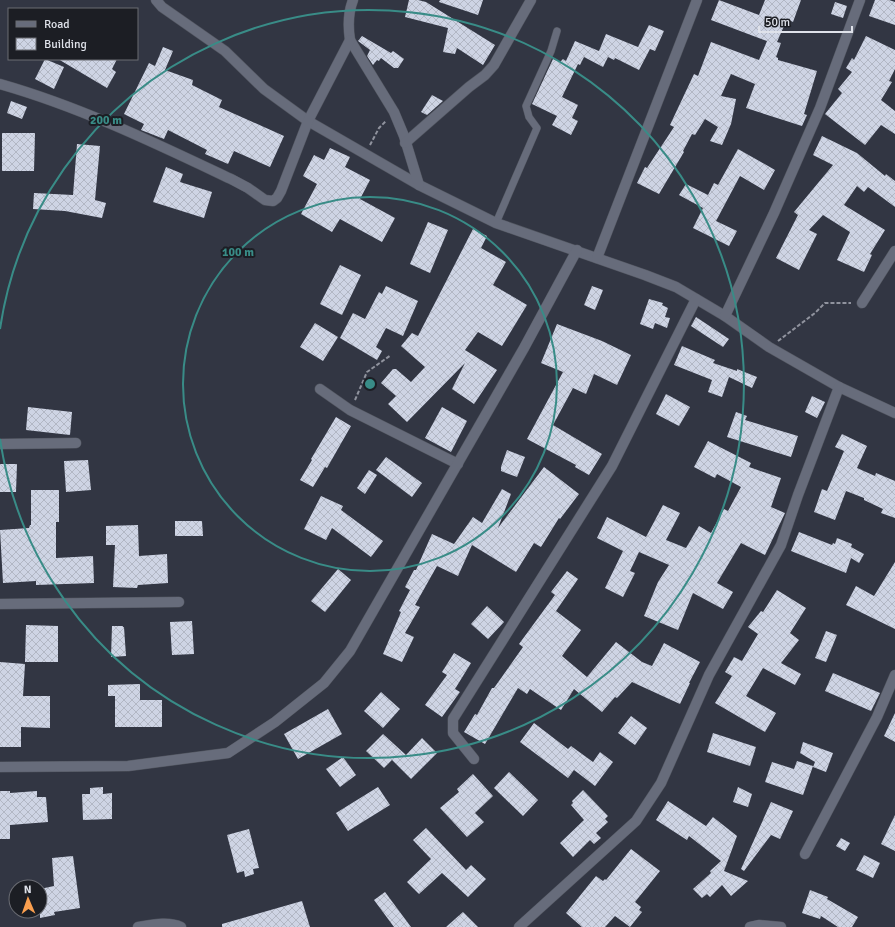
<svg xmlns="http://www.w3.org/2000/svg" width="895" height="927" viewBox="0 0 895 927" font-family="Signika,sans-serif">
	<defs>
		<pattern id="building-cross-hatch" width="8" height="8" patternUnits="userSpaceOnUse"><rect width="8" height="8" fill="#ced4e4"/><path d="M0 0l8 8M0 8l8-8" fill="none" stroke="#b2b7c4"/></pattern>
	</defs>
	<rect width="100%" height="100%" fill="#323643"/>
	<!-- building -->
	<g fill="url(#building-cross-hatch)">
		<polygon points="409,0 418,0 426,2 495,45 483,65 457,48 455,54 443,52 448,28 405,17"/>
		<polygon points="440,0 483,0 478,15 439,2"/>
		<polygon points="719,0 759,15 765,0 801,0 793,22 787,19 777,42 781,43 776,57 778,58 778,60 817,71 804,114 807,115 802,126 746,108 755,84 731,74 721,96 736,99 731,124 722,145 710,141 718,127 705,119 695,135 692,134 683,151 684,152 659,194 637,183 645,167 647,168 674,127 670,125 694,74 698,76 711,42 759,60 767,41 711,20"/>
		<polygon points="875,0 889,0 895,2 895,25 869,16"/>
		<polygon points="835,2 847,6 843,18 831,14"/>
		<polygon points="649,25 664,31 655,51 650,49 639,70 615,58 614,60 608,57 603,67 584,57 580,65 578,64 562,97 578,105 572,118 578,121 571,135 552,125 557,116 532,104 553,59 560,62 563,59 566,61 575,41 599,51 606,34 638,47"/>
		<polygon points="362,36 391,53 393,51 404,59 398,68 394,68 381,58 379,61 377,60 373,65 367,56 370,50 358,41"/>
		<polygon points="866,36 895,50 895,69 889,81 892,82 881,100 895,111 895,134 881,125 865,145 825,114 842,93 838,89 852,72 846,68 852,58 854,60"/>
		<polygon points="163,47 173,51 165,70 193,80 192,85 222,100 219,107 284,136 270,167 234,151 228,164 205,154 207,150 168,130 164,139 141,130 144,124 124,114 149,63 155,66"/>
		<polygon points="45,59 64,67 54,89 35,79"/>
		<polygon points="58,59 117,59 112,69 116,72 107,88"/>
		<polygon points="432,95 443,101 427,115 421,112"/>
		<polygon points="11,101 27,107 22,119 7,113"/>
		<polygon points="2,133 35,133 34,171 2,171"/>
		<polygon points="822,136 857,153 885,176 886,174 895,181 895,207 868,187 864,192 857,186 844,205 885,230 870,254 872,255 864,272 837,260 850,232 823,215 809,230 817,234 799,270 776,258 798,215 794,212 833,165 813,155"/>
		<polygon points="77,144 100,146 95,200 106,203 102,218 65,211 33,209 34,193 73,195"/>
		<polygon points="330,148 350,157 345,167 370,180 360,199 395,218 382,242 340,219 332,232 301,214 317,184 303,176 314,155 324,160"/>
		<polygon points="738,149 775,170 764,190 740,176 716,221 737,231 729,246 693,228 703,208 679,195 686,184 708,195 714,183 718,185"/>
		<polygon points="166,167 183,174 180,182 212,192 204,218 153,202"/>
		<polygon points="428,222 448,230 430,273 410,264"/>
		<polygon points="473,229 487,236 481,248 506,262 493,285 527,305 502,346 478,332 465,350 497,370 474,404 452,389 465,363 407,422 388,404 396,396 381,383 393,369 396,369 411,382 425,367 401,346 412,333 418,336"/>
		<polygon points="340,265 361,275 342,315 320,304"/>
		<polygon points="386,286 418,301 403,336 386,328 376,347 382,351 377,360 340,338 353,313 365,319 379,292 382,294"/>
		<polygon points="592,286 603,290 595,310 584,305"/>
		<polygon points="649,299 663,303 662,305 668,308 665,317 670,318 667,328 655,323 653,329 640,324"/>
		<polygon points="696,317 729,339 723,347 691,326"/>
		<polygon points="315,323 338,337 323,361 300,347"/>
		<polygon points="557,324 602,341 631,355 617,385 594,374 586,394 573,388 553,425 602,454 589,475 575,467 576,465 527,439 563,372 541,363"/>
		<polygon points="682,346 715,360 713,363 737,371 737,369 757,377 752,388 729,377 722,397 708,392 712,380 674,365"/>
		<polygon points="666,394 690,407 679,426 656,414"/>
		<polygon points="812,396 825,402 817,418 805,412"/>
		<polygon points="28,407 72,412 70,435 26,430"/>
		<polygon points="442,407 467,421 451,452 425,438"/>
		<polygon points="736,412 747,416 745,420 798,436 791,457 727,437"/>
		<polygon points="336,417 351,426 327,468 325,467 313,487 300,480 312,460 311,459"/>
		<polygon points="842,434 867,446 857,468 875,476 876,473 895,481 895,518 881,513 883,509 864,500 864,498 846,491 835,520 814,512 822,489 827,491 844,451 835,447"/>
		<polygon points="708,441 751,463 749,467 781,478 771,507 785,513 765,555 741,543 717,583 733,592 723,609 693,593 678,630 644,616 658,582 669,565 639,552 630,571 635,573 623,597 605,588 623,551 597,538 607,517 646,537 663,505 680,513 666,540 686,548 699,526 711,533 724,509 728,511 741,487 717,474 715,478 694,467"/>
		<polygon points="507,450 525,457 517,477 501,471 501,467"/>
		<polygon points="386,457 422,483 412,497 376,470"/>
		<polygon points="88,460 91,490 66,492 64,461"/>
		<polygon points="0,464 17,464 16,492 0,492"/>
		<polygon points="544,467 579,494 560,519 559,518 541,547 534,543 516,572 472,545 458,576 437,566 415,605 420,607 405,633 414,637 402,662 383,654 401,612 399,611 410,590 405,587 414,570 416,570 432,534 454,544 473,517 482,523 502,489 511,494 498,528"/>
		<polygon points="369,470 377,475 365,494 357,488"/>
		<polygon points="31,490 59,490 59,522 56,522 56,558 93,556 94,583 36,585 36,581 3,583 0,530 29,528 30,525 31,525"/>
		<polygon points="321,496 343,506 341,510 383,541 371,557 332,528 326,540 304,529"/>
		<polygon points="175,521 202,521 203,536 175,536"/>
		<polygon points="138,525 139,556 167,554 168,583 138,585 137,588 113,587 115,545 106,545 106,526"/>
		<polygon points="799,532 832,545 833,543 835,544 837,538 852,544 851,547 864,554 859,563 851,558 846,573 791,551"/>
		<polygon points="895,562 895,629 846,605 856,586 874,596"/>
		<polygon points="338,569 351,580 325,612 311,601"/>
		<polygon points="567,571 578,579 556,611 581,630 562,656 587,677 616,642 642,662 652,666 664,643 700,662 689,683 690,683 680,704 632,682 617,698 615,697 602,712 574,689 561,710 530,689 527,694 518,688 485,744 464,732 475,714 477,715 492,688 494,688 523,647 519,644 555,595 551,592"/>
		<polygon points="777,590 806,608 790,633 799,640 781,663 801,674 795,685 763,668 746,696 776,713 765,732 715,703 732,676 725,672 734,657 742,661 758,634 748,627 761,611 763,612"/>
		<polygon points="487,606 504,622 488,639 471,624"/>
		<polygon points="192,621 194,654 172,655 170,622"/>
		<polygon points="26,625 58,626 58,662 25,662"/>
		<polygon points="112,626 123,626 123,627 124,627 126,656 111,657"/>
		<polygon points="826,631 837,635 826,662 815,658"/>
		<polygon points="454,653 471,663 455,689 460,692 442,717 425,705 447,675 442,672"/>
		<polygon points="0,662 25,664 23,696 50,696 50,728 21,727 21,747 0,747"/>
		<polygon points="833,673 880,693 871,711 825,691"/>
		<polygon points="140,684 140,700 162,700 162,727 115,727 115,696 108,696 108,685"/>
		<polygon points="381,692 400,709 383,728 364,711"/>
		<polygon points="328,709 342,734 298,759 284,734"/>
		<polygon points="895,713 895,742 884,736"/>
		<polygon points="631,716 647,728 635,745 618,733"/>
		<polygon points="534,723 568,749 571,746 593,762 600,752 613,762 595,786 574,770 568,778 520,742"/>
		<polygon points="713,733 756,747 750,766 707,752"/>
		<polygon points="383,734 406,755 422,738 437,753 411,779 392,760 384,768 366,751"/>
		<polygon points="803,742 833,753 826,772 813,767 815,762 800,753"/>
		<polygon points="343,757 356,775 340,787 326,769"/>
		<polygon points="797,761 813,766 803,795 765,782 772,762 794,769"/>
		<polygon points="509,772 538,800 523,816 494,788"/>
		<polygon points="473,774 493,796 475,813 484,822 467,837 440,808 459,792 457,789"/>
		<polygon points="103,787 103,794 112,793 112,819 83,820 82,794 90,794 90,788"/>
		<polygon points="378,787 390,805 348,831 336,813"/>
		<polygon points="738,787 752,794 748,807 733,802"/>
		<polygon points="583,790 608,816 605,819 608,822 596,833 601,838 594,844 590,840 573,857 560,843 584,820 571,805 573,803 572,801"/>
		<polygon points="0,791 10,791 10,793 37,791 37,797 46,797 48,822 10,825 10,839 0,839"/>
		<polygon points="668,801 706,826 713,817 737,836 724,871 748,881 731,896 722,885 710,897 707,894 702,898 693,889 711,873 710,871 721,861 689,836 687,840 656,820"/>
		<polygon points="771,802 793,811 780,839 771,835 744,871 741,869"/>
		<polygon points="895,815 895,851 881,844"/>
		<polygon points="426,828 466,870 471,865 486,879 468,897 442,873 419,894 407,882 431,859 413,840"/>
		<polygon points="249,829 259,868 253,869 254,874 245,877 244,871 237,873 227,835"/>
		<polygon points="841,838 850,843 845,851 836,846"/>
		<polygon points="631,849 660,871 635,902 641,907 639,910 642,912 630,927 615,916 605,927 582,927 566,913 596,876 603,881 605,879 606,880"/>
		<polygon points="864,855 880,863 873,878 856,870"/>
		<polygon points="73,856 80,908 54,912 55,915 40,918 40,889 54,886 52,858"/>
		<polygon points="810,890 828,897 827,899 858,917 852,927 838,927 821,916 820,919 802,913"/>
		<polygon points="385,892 411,927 394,927 374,900"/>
		<polygon points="302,901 310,927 222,927 222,924"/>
		<polygon points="463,912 478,927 446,927"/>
	</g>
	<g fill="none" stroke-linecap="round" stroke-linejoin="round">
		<defs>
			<polyline id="service" points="496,223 537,128 529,117 526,106 551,51 557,31"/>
			<g id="minor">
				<polyline points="156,0 162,7 225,51 264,89 308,121 419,185 496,223 645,275 676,287 725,316 769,347 839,387 895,413"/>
				<path d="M353 0C348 13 348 27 350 40L394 112 404 136 419 185"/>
				<path d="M0 84C81 107 157 144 233 180L248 188 265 200 273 201 277 198 281 191 308 121 350 40"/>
				<polyline points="405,143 469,87 485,75 494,65 531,0"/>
				<polyline points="597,258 697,0"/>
				<polyline points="862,303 895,251"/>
				<polyline points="725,316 774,213 820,108 860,0"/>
				<polyline points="320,389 350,410 458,464"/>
				<polyline points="0,444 76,443"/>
				<polyline points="0,604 179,602"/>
				<polyline points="474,759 453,733 453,719 612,466 696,299"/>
				<polyline points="0,767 128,766 228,753 275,722 324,683 350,651 524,348 577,250"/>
				<polyline points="805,854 877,717 895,675"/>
				<path d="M138 927C151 925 168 921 181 927"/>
				<polyline points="519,927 636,821 661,783 709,675 781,545 798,495 839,387"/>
				<polyline points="750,927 759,925 781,927"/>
			</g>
		</defs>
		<!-- service casing -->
		<use href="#service" stroke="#51555f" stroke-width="8"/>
		<!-- minor casing -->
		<use href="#minor" stroke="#51555f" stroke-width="11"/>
		<!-- path -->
		<g stroke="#90939e" stroke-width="2" stroke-dasharray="4 2" stroke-linecap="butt">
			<polyline points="370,145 379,128 386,121"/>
			<polyline points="778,341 815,313 825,303 851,303"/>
			<polyline points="355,400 367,372 391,355"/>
		</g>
		<!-- service -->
		<use href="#service" stroke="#676c7b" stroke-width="7"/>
		<!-- minor -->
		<use href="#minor" stroke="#676c7b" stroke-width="10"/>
	</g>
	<!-- distance rings -->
	<g fill="none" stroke="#398c87" stroke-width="2">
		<circle cx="370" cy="384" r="187"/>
		<path d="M0 329A374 374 0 1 1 0 439"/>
	</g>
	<circle cx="370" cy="384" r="6" fill="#398c87" stroke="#1c1e24" stroke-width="2"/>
	<g font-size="12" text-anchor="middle" font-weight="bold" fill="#398c87" stroke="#1c1e24" stroke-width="4" stroke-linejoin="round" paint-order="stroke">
		<text x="106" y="124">200 m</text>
		<text x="238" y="256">100 m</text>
	</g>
	<!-- legend -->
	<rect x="8" y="8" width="130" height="52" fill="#1c1e24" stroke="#6a6c73"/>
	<rect x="16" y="21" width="20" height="6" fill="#676c7b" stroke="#6a6c73"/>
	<text x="44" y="28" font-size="12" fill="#dfe2ea">Road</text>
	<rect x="16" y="38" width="20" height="12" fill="url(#building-cross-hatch)" stroke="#6a6c73"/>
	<text x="44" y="48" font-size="12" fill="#dfe2ea">Building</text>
	<!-- north arrow -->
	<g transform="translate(28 899) rotate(358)"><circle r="19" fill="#1c1e24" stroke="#6a6c73"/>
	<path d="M0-3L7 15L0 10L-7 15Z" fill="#fa9f4f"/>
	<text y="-6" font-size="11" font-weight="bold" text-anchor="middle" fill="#dfe2ea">N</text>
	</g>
	<!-- scale -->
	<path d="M759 26v6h93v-6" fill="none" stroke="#dfe2ea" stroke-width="2"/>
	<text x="765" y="26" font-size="12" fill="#dfe2ea" stroke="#1c1e24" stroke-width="3" paint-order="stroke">50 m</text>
</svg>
